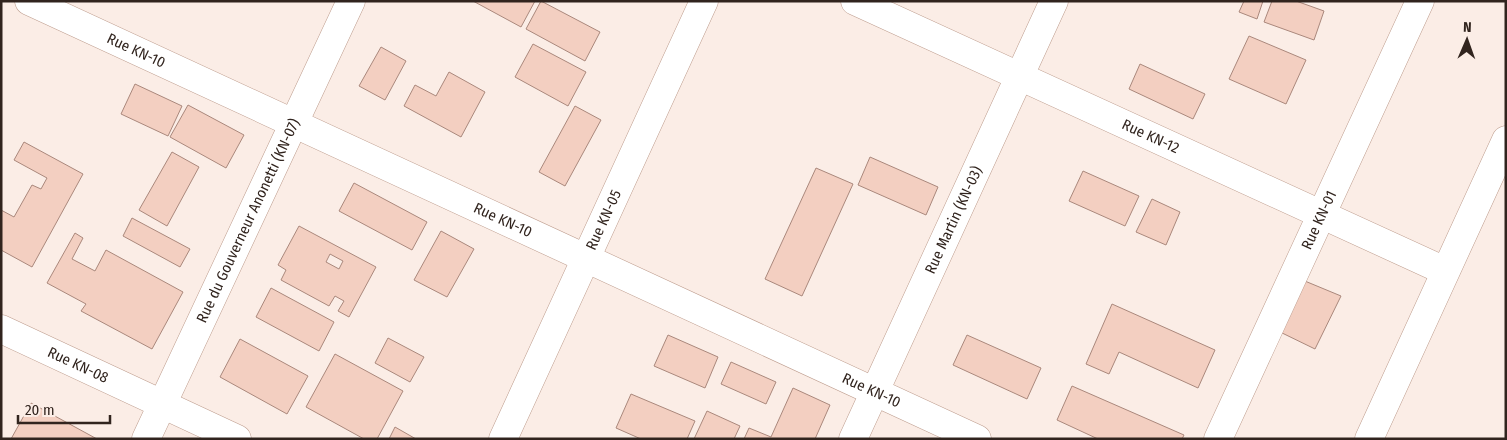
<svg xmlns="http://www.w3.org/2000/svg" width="1507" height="440" viewBox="0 0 1507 440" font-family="'Fira Sans Condensed',sans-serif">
	<rect width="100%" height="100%" fill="#fbede6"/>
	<!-- building -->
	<g fill="#f3cfc1" stroke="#aa887c" fill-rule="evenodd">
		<polygon points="473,1 535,1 521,27"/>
		<polygon points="541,1 600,32 585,61 526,29"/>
		<polygon points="1244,1 1263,1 1257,19 1239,12"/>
		<polygon points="1272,1 1296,1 1324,11 1314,40 1264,22"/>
		<polygon points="1249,36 1306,60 1286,104 1229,79"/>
		<polygon points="533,44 586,72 568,106 515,77"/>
		<polygon points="381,47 406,61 385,100 359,86"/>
		<polygon points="1140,64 1205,94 1193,119 1129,89"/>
		<polygon points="449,72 485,92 461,137 404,106 415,85 436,96"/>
		<polygon points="135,84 182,106 168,136 121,114"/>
		<polygon points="188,105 244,135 226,168 170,137"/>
		<polygon points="575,106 601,120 565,186 539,172"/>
		<polygon points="24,142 83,174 32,267 1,250 1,210 14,217 32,185 41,189 47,178 14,160"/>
		<polygon points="172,152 199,167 167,226 139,210"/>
		<polygon points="870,157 938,187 926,215 858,185"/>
		<polygon points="816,168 853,184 802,296 765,279"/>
		<polygon points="1083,171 1139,196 1125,226 1069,201"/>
		<polygon points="354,183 427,222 412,250 339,211"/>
		<polygon points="1152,199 1180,212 1166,245 1136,232"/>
		<polygon points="132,218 190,249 180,267 123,236"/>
		<path d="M299 226 376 267 349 317 338 311 344 301 335 296 329 306 281 280 286 270 278 265ZM330 254 343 261 339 269 326 262Z"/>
		<polygon points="441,231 474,249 447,297 414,280"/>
		<polygon points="75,233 83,238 72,259 95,271 106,250 183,292 152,349 81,311 86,304 47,283"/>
		<polygon points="1300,279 1341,296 1315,349 1278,331"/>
		<polygon points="271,288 334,322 319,351 256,317"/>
		<polygon points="1112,304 1215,350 1198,388 1119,352 1109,374 1086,364"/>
		<polygon points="668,335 718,357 705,388 654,366"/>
		<polygon points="967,335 1041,368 1027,399 953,365"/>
		<polygon points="388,338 424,357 410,382 375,363"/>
		<polygon points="240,339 308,376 287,414 220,377"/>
		<polygon points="335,354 403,391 377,439 364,439 306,407"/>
		<polygon points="731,362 776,382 766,404 721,384"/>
		<polygon points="1072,386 1184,435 1182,439 1098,439 1057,420"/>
		<polygon points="793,388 830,405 815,439 744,439 749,428 771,437"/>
		<polygon points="631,394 695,421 687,439 641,439 616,428"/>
		<polygon points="31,403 97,439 11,439"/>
		<polygon points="707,411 740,426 734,439 694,439"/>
		<polygon points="395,427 416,439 389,439"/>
	</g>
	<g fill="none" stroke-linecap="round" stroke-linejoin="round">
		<defs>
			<g id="minor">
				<path id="s1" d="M29 1 977 439"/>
				<path id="s2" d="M855 1 1445 271"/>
				<path id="s3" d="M1 329 237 439"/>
				<path id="s4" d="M146 439 351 1"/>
				<path id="s5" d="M503 439 704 1"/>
				<path id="s6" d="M853 439 1054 1"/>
				<path id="s7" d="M1218 439 1420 1"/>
				<polyline points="1369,439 1506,140"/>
			</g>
		</defs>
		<!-- minor casing -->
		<use href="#minor" stroke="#be9d8e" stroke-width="29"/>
		<!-- minor -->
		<use href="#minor" stroke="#fff" stroke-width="28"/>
	</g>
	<g text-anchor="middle" stroke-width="5" stroke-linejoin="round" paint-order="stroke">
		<!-- street labels -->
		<g font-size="15" fill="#31241e" stroke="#fbede6">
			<text dy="5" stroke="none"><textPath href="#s1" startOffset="118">Rue KN-10</textPath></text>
			<text dy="5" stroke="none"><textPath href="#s2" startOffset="325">Rue KN-12</textPath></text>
			<text dy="5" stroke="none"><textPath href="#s4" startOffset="241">Rue du Gouverneur Anonetti (KN-07)</textPath></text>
			<text dy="5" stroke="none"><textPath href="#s1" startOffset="522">Rue KN-10</textPath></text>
			<text dy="5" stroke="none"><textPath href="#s5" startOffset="241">Rue KN-05</textPath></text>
			<text dy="5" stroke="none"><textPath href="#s6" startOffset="241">Rue Martin (KN-03)</textPath></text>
			<text dy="5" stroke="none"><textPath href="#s7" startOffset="241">Rue KN-01</textPath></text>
			<text dy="5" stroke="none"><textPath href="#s3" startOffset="85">Rue KN-08</textPath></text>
			<text dy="5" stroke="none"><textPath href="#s1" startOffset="928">Rue KN-10</textPath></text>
		</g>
	</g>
	<!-- border -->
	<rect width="1507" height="440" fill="none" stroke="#31241e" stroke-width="5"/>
	<!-- north arrow -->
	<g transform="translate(1467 40) rotate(2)" stroke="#fbede6" stroke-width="4" paint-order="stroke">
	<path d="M0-4L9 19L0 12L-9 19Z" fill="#31241e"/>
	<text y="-8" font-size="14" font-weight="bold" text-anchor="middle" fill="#31241e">N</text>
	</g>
	<!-- scale -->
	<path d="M18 415v8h92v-8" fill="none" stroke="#31241e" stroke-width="2.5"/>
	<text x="25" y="415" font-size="15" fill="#31241e" stroke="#fbede6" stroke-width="4" paint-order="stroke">20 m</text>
</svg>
